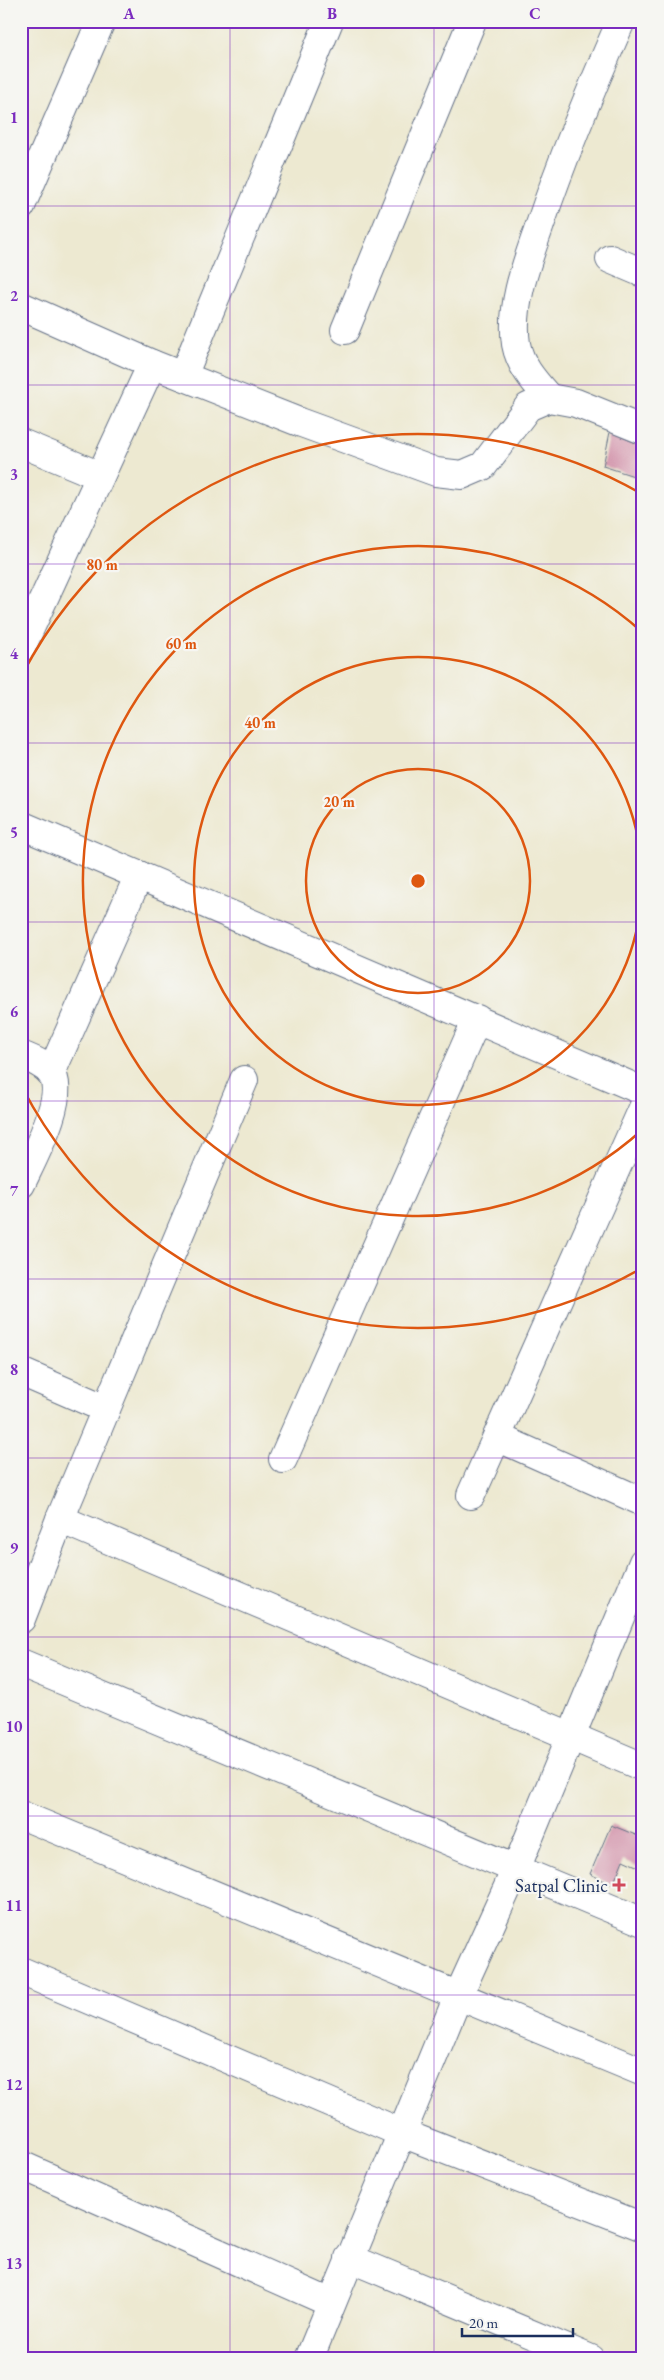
<svg xmlns="http://www.w3.org/2000/svg" width="664" height="2380" viewBox="0 0 664 2380" font-family="'EB Garamond',serif">
	<rect width="100%" height="100%" fill="#f6f6f2"/>
	<filter id="ink" filterUnits="userSpaceOnUse"><feTurbulence type="fractalNoise" baseFrequency=".02" numOctaves="2"/><feDisplacementMap in="SourceGraphic" scale="10" xChannelSelector="R" yChannelSelector="G"/><feConvolveMatrix kernelMatrix="1 2 1 2 8 2 1 2 1" color-interpolation-filters="sRGB"/></filter>
	<filter id="wash" filterUnits="userSpaceOnUse"><feTurbulence type="fractalNoise" baseFrequency=".0096" numOctaves="4" result="noise"/><feDisplacementMap in="SourceGraphic" scale="20" xChannelSelector="R" yChannelSelector="G"/><feGaussianBlur stdDeviation="1.12" result="paint"/><feColorMatrix in="noise" values="0 0 0 0 0 0 0 0 0 0 0 0 0 0 0 0 0 1.4 0 .05"/><feComposite in="paint" operator="in"/></filter>
	<g filter="url(#wash)">
		<rect width="100%" height="100%" fill="#ede9d1"/>
		<g id="blocks">
			<!-- building -->
			<g fill="#d191a9">
				<polygon points="610,432 643,446 643,479 603,466"/>
				<polygon points="611,1825 643,1838 643,1869 623,1860 613,1885 590,1874"/>
			</g>
		</g>
	</g>
	<g filter="url(#ink)">
		<use href="#blocks" fill-opacity="0" stroke="#647086" stroke-width="1"/>
		<g fill="none" stroke-linecap="round" stroke-linejoin="round">
			<defs>
				<g id="minor">
					<polyline points="21,206 101,21"/>
					<polyline points="610,259 643,273"/>
					<polyline points="21,306 152,364 299,422 436,472 462,475 483,466 528,407 549,398 576,403 643,430"/>
					<polyline points="345,330 472,21"/>
					<polyline points="183,376 329,21"/>
					<path d="M549 398C535 382 520 366 516 344 510 303 528 260 541 222 564 154 592 87 621 21"/>
					<polyline points="21,443 100,476"/>
					<polyline points="21,648 152,364"/>
					<polyline points="21,825 643,1091"/>
					<path d="M21 1055C31 1059 44 1064 51 1073 68 1095 32 1160 21 1184"/>
					<polyline points="51,1073 139,875"/>
					<polyline points="21,1372 106,1409"/>
					<polyline points="497,1437 643,1502"/>
					<polyline points="283,1459 477,1019"/>
					<polyline points="471,1495 643,1108"/>
					<polyline points="60,1519 643,1767"/>
					<polyline points="21,1619 60,1519 244,1080"/>
					<polyline points="21,1663 643,1922"/>
					<polyline points="21,1815 643,2072"/>
					<polyline points="21,1971 402,2133 643,2227"/>
					<polyline points="21,2165 331,2303"/>
					<polyline points="349,2258 591,2359"/>
					<polyline points="309,2359 459,1994 516,1869 643,1562"/>
				</g>
			</defs>
			<!-- minor casing -->
			<use href="#minor" stroke="#647086" stroke-width="30"/>
			<!-- minor -->
			<use href="#minor" stroke="#fff" stroke-width="28"/>
		</g>
	</g>
	<!-- grid -->
	<path fill="none" stroke="#7b2cbf" stroke-width="1" stroke-opacity="0.55" d="M230 21V2359M434 21V2359M21 206H643M21 385H643M21 564H643M21 743H643M21 922H643M21 1101H643M21 1279H643M21 1458H643M21 1637H643M21 1816H643M21 1995H643M21 2174H643"/>
	<!-- distance rings -->
	<g fill="none" stroke="#de5710" stroke-width="2.5">
		<circle cx="418" cy="881" r="112"/>
		<circle cx="418" cy="881" r="224"/>
		<path d="M642 1130A335 335 0 1 1 642 632"/>
		<path d="M642 1268A447 447 0 0 1 22 1087M22 675A447 447 0 0 1 642 494"/>
	</g>
	<!-- markers -->
	<path fill="#d1495b" stroke="#f6f6f2" stroke-width="2" d="M616.5 1877.5h5v5h5v5h-5v5h-5v-5h-5v-5h5z"/>
	<g text-anchor="middle" stroke-width="4.5" stroke-linejoin="round" paint-order="stroke">
		<!-- poi labels -->
		<g font-size="19" fill="#1b2f5e" stroke="#f6f6f2" text-anchor="end">
			<text x="608" y="1892">Satpal Clinic</text>
		</g>
	</g>
	<circle cx="418" cy="881" r="8" fill="#de5710" stroke="#f6f6f2" stroke-width="2.5"/>
	<g font-size="15" text-anchor="middle" font-weight="bold" fill="#de5710" stroke="#f6f6f2" stroke-width="4.5" stroke-linejoin="round" paint-order="stroke">
		<text x="102" y="570">80 m</text>
		<text x="181" y="649">60 m</text>
		<text x="260" y="728">40 m</text>
		<text x="339" y="807">20 m</text>
	</g>
	<!-- margin -->
	<rect width="664" height="2380" fill="none" stroke="#f6f6f2" stroke-width="55"/>
	<!-- scale -->
	<path d="M462 2328v8h111v-8" fill="none" stroke="#1b2f5e" stroke-width="2.5"/>
	<text x="469" y="2328" font-size="15" fill="#1b2f5e" stroke="#f6f6f2" stroke-width="4" paint-order="stroke">20 m</text>
	<rect x="28" y="28" width="608" height="2324" fill="none" stroke="#7b2cbf" stroke-width="2"/>
	<g font-size="16" text-anchor="middle" font-weight="bold" fill="#7b2cbf">
		<text x="129" y="19">A</text>
		<text x="332" y="19">B</text>
		<text x="535" y="19">C</text>
		<text x="14" y="123">1</text>
		<text x="14" y="301">2</text>
		<text x="14" y="480">3</text>
		<text x="14" y="659">4</text>
		<text x="14" y="838">5</text>
		<text x="14" y="1017">6</text>
		<text x="14" y="1196">7</text>
		<text x="14" y="1375">8</text>
		<text x="14" y="1553">9</text>
		<text x="14" y="1732">10</text>
		<text x="14" y="1911">11</text>
		<text x="14" y="2090">12</text>
		<text x="14" y="2269">13</text>
	</g>
</svg>
